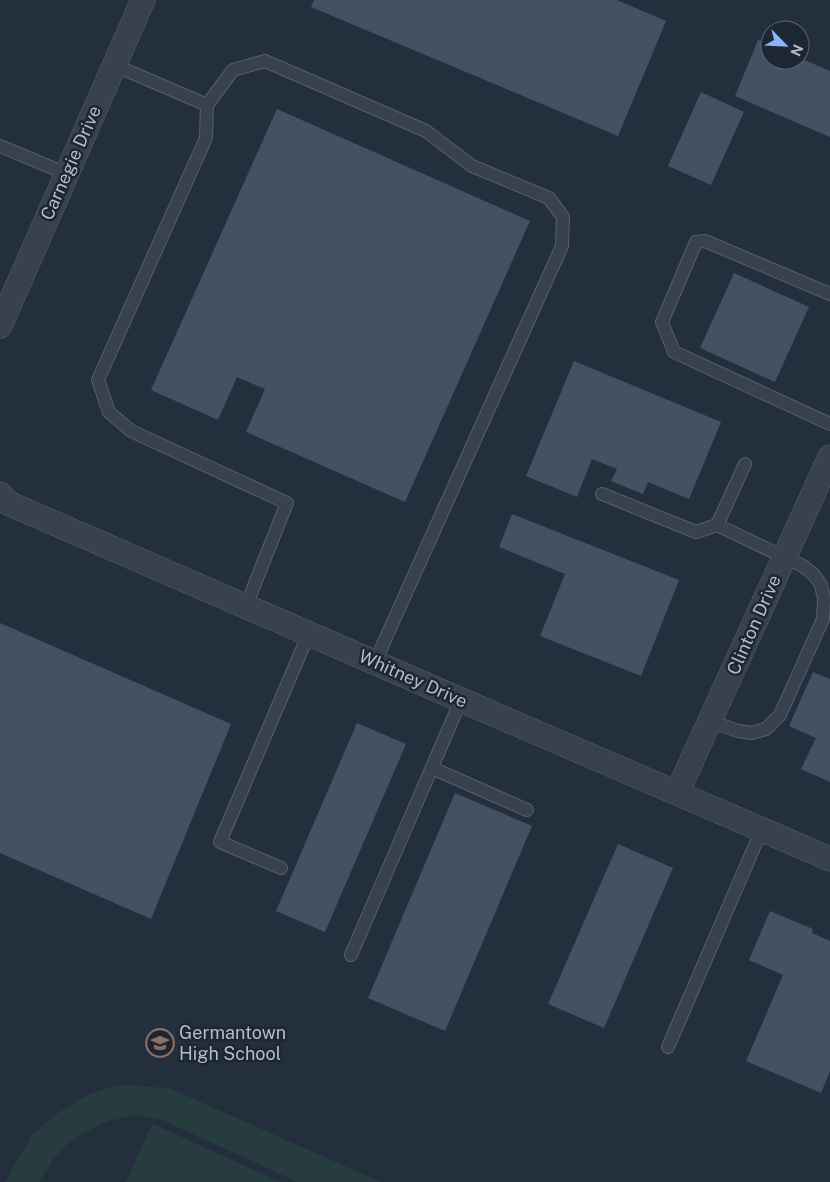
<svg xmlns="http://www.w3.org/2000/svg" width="830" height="1182" viewBox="0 0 830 1182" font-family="'Public Sans',sans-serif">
	<rect width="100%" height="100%" fill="#242f3e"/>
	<!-- green -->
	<g fill="#263c3f">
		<polygon points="121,1085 169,1088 381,1182 298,1182 160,1119 136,1115 108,1121 92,1129 70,1141 55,1157 39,1182 5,1182 32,1135 55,1115 80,1099 100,1090"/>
		<polygon points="152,1124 153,1124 280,1182 126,1182"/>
	</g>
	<!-- building -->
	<g fill="#455162">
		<polygon points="314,0 617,0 666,21 618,136 311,7"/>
		<polygon points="758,40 770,45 770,60 800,60 800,58 830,71 830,137 735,96"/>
		<polygon points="701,92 744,112 711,185 668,166"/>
		<polygon points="277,109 530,221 405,502 246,432 265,389 237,377 218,420 151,390"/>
		<polygon points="734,273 809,307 775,382 700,348"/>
		<polygon points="574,361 721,422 689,499 648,482 643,494 611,481 617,469 592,459 577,497 526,476"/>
		<polygon points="512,514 679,580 641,676 540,636 565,574 499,547"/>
		<polygon points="0,623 231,724 151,919 0,853"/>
		<polygon points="813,672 830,679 830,782 801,769 816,738 789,726"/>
		<polygon points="357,723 406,744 325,932 276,911"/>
		<polygon points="455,793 532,826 445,1031 368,998"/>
		<polygon points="618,844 673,868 604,1028 548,1004"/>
		<polygon points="770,911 813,929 812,933 830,941 830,1071 821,1093 746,1061 783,975 749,960"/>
	</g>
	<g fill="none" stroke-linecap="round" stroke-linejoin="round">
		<defs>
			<g id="lane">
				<polyline points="114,65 207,105 233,70 265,61 426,131 472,166 549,198 563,217 562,246 375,662"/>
				<polyline points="207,105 206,138 98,380 109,412 131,431 287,503 246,606"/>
				<polyline points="0,146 67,174"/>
				<polyline points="830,294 705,241 696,242 662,322 674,352 830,424"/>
				<polyline points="602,494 696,532 717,525"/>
				<polyline points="710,721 738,731 752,733 766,729 780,715 823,619 824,599 821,585 814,575 803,566 717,525 745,464"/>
				<polyline points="432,768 527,810"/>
				<polyline points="281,868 220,842 309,633"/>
				<polyline points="351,955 461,700"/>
				<polyline points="668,1047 762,829"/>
			</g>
			<g id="street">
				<polyline points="0,326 143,0"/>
				<polyline points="0,494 8,503 461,700 830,859"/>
				<polyline points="677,793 830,457"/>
			</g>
		</defs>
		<!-- lane casing -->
		<use href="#lane" stroke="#565f6c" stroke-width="14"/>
		<!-- street casing -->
		<use href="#street" stroke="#565f6c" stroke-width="25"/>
		<!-- lane -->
		<use href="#lane" stroke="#38414e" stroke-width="12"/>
		<!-- street -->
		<use href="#street" stroke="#38414e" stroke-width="24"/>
	</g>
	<!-- icons -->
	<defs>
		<symbol id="school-ring" viewBox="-11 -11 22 22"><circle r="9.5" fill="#1d2633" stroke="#8d6e63" stroke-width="1.5"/><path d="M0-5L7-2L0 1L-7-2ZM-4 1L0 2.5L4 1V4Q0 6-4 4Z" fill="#8d6e63"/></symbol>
	</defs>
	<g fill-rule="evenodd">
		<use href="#school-ring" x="144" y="1027" width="32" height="32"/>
	</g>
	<g text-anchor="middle" stroke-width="5" stroke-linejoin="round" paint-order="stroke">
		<!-- street labels -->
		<g font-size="18" fill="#b4bcc9" stroke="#1d2633">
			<text transform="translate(71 163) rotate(-66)" y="6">Carnegie Drive</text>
			<text transform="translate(754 625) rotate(-66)" y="6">Clinton Drive</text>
			<text transform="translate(413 679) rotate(24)" y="6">Whitney Drive</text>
		</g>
		<!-- poi labels -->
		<g font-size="18" fill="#b4bcc9" stroke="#1d2633" text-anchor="start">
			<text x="179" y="1039">Germantown<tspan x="179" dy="21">High School</tspan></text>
		</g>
	</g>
	<!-- north arrow -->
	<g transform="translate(785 45) rotate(114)"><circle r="24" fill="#1d2633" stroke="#59626f"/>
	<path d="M0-4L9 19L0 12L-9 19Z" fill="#8ab4f8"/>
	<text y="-8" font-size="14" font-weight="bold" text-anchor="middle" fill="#b4bcc9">N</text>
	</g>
</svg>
